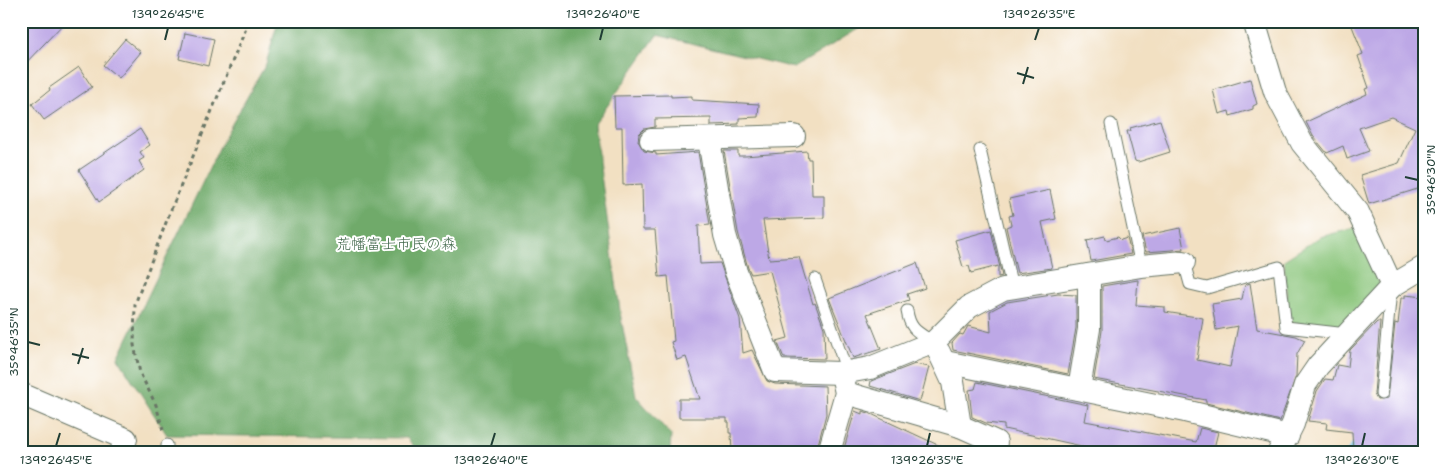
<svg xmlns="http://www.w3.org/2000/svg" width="1445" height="473" viewBox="0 0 1445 473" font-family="'Shantell Sans','Klee One',sans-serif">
	<rect width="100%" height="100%" fill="#fff"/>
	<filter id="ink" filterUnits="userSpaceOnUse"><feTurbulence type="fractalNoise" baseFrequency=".02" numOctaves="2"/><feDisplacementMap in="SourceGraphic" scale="10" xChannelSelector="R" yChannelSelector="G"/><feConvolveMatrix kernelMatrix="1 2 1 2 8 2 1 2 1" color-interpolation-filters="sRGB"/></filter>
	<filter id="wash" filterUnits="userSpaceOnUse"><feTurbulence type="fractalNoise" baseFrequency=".0096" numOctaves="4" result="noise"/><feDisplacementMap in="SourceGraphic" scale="20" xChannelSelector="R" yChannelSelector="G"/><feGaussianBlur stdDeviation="1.12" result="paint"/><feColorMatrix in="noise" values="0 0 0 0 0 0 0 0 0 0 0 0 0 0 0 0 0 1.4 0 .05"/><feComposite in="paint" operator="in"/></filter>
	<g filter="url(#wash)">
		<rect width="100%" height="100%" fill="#f2e0c2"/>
		<!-- green -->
		<polygon fill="#8ac57a" stroke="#548157" points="1355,228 1381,287 1343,328 1289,322 1284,260 1320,237"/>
		<!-- forest -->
		<polygon fill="#6faa6a" stroke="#47744f" points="278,21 871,21 794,68 657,35 594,125 621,318 636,396 671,435 670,452 418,452 407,438 167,435 118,358 224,138 266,64"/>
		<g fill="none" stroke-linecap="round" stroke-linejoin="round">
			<!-- stream -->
			<polyline stroke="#6cc3e9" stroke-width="7" points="1350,452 1359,440"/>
		</g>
		<g id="blocks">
			<!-- building -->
			<g fill="#bda8e6">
				<polygon points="29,21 66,21 21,68 21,30"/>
				<polygon points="1350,21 1415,21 1418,28 1424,25 1424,187 1369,204 1360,175 1399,163 1415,128 1391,117 1359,128 1369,151 1347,159 1343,146 1327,153 1313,136 1306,122 1367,94 1365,89 1369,88 1358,56 1363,54"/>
				<polygon points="185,33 214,39 208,66 179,59"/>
				<polygon points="125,39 141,52 119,78 103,65"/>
				<polygon points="79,67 92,87 44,120 32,104 50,90 49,88"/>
				<polygon points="1250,79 1257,104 1253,106 1253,109 1230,116 1229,111 1219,114 1213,90"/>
				<polygon points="671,95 671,97 692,96 692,100 759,104 758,117 739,118 739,124 711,125 711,118 655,119 655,127 644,129 639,134 638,141 644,151 656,153 656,155 698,152 710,225 698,226 700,264 720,263 740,319 743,353 752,350 767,381 775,384 825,386 826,414 816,452 732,452 731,433 729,433 729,422 727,422 727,418 679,418 679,399 700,399 686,357 677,360 671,342 674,341 668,276 659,277 655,230 643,230 642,184 623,185 622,127 615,127 614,96"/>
				<polygon points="1160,120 1170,152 1138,162 1135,161 1127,131 1131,131 1130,128"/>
				<polygon points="140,129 150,145 140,152 144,158 139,161 144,170 99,202 79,170"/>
				<polygon points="724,151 738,151 738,156 745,156 807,151 808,159 811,159 812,195 824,195 824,218 763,220 769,259 799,257 813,304 815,303 824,328 825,359 784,358 777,341 788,338 770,271 751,274 748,268 738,232"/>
				<polygon points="1050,190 1056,219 1042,222 1052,268 1017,273 1006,227 1011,225 1009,216 1013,215 1009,199"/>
				<polygon points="1180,228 1184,249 1146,252 1142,236"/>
				<polygon points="991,230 1002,276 998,277 998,266 971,273 969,266 963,267 955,240"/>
				<polygon points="1105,236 1106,240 1118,237 1121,240 1127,238 1131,254 1091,261 1087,240"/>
				<polygon points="917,263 925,288 907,294 909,300 867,314 881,349 853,358 829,298"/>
				<polygon points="1138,280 1136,305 1165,307 1165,312 1203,318 1197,360 1230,367 1238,326 1216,330 1212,304 1242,299 1245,285 1250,283 1257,329 1296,336 1305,340 1297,354 1296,376 1280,421 1206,403 1206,400 1094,379 1102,331 1102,286"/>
				<polygon points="1058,294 1076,295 1076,328 1068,374 953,350 952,343 960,334 963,335 968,326 991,332 990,311 1007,302"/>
				<polygon points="1405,295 1424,297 1424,452 1353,452 1352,432 1326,429 1327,423 1308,421 1317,391 1325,379 1333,380 1337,365 1348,367 1350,350 1377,322 1380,322 1374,394 1377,400 1387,399 1395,323 1398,324 1401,298 1405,298"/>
				<polygon points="915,364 929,367 920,401 870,386 871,381"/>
				<polygon points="977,382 1088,405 1085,421 1196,442 1200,428 1218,432 1213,452 1109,452 1004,429 1004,425 986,423 972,417 969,390 975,389"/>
				<polygon points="855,411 862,414 862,411 869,413 953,452 843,452"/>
			</g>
		</g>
	</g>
	<g filter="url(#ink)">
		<use href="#blocks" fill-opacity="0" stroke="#697666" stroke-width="1"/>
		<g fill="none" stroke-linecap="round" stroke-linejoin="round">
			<defs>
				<g id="lane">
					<polyline points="1111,124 1141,266"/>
					<polyline points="980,150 1012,287"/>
					<polyline points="1184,262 1190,284 1207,288 1279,267 1286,327 1347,334"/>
					<polyline points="815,279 847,372"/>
					<path d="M907 311C910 330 918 332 933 342"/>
					<polyline points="1381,394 1391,290"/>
					<polyline points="167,445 167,452"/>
				</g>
				<g id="street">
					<polyline points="1254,21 1275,92 1302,143 1358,212 1392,286 1424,267"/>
					<polyline points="651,140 794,136"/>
					<polyline points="709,140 725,235 736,272 775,371 842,373 870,368 934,342 969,307 1003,289 1141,266 1184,262"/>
					<polyline points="939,352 953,382 960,426"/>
					<polyline points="945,362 1185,411 1288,436"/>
					<polyline points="1079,389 1089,329 1089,275"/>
					<polyline points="846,393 960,426 996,442 994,452"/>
					<polyline points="21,394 126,439 121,452"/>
					<polyline points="829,452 846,393 843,379"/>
					<polyline points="1279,452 1293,424 1305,385 1318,366 1392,286"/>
				</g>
			</defs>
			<!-- lane casing -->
			<use href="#lane" stroke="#697666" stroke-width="13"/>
			<!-- street casing -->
			<use href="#street" stroke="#697666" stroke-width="24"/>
			<!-- path -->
			<polyline stroke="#697666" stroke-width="3" stroke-dasharray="4 4" stroke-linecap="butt" points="163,430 156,405 140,373 134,345 135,304 170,212 249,21"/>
			<!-- lane -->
			<use href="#lane" stroke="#fff" stroke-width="11"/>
			<!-- street -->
			<use href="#street" stroke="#fff" stroke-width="22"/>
		</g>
	</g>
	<!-- ticks -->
	<path fill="none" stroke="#1f3d34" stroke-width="2" d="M165 40 168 28M600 40 603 28M1035 40 1039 28M1017 73 1034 78M1023 84 1028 67M1405 177 1418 180M28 342 40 345M72 354 89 358M78 364 83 348M56 446 60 433M491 446 495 433M927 446 930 433M1362 446 1365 433"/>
	<g text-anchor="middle" stroke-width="4" stroke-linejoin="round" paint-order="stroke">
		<!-- park labels -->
		<g font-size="15" fill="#3f6649" stroke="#fff">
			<text x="396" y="249">荒幡富士市民の森</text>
		</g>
	</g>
	<!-- margin -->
	<rect width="1445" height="473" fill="none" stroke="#fff" stroke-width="55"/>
	<rect x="28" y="28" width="1390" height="418" fill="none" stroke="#1f3d34" stroke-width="2"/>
	<g font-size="12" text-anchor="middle" fill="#1f3d34">
		<text x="168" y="18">139°26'45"E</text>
		<text x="603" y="18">139°26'40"E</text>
		<text x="1039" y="18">139°26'35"E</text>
		<text transform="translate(1431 180) rotate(-90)" y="4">35°46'30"N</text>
		<text transform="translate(14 342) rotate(-90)" y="4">35°46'35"N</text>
		<text x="56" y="464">139°26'45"E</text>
		<text x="491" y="464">139°26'40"E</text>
		<text x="927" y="464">139°26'35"E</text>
		<text x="1362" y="464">139°26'30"E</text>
	</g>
</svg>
